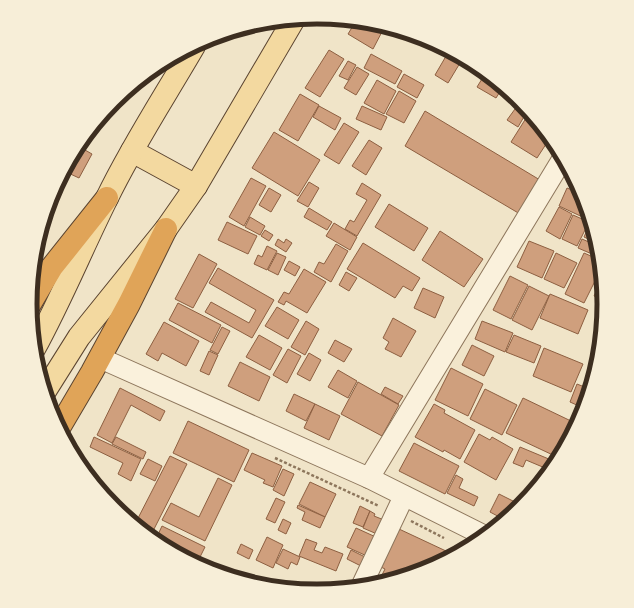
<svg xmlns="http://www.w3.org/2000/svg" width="634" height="608" viewBox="0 0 634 608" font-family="'Libre Baskerville',serif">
	<rect width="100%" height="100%" fill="#f0e4c8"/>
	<!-- building -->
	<g fill="#cf9f7d" stroke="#8d5f41">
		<polygon points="356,21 373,23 385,26 373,49 348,34"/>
		<polygon points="329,50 344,59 320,97 305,88"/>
		<polygon points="449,51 463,58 448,83 435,75"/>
		<polygon points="371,54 402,71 395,84 364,68"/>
		<polygon points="348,61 356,65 348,80 339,76"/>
		<polygon points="469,62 477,65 503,87 496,98 477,87 485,74 468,64"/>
		<polygon points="357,67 369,74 356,95 344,88"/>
		<polygon points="404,74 424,85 417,98 397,87"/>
		<polygon points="377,80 396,91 384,114 364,103"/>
		<polygon points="399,91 416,101 404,123 386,114"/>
		<polygon points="300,94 319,105 298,141 279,130"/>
		<polygon points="319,106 341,118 335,130 313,117"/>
		<polygon points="362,106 387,117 381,130 356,119"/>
		<polygon points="515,109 525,115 518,127 507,120"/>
		<polygon points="425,111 540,180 520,214 405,146"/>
		<polygon points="528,115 535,119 550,138 537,158 511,142"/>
		<polygon points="344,123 359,132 339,164 324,155"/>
		<polygon points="274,132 320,160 298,196 252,168"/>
		<polygon points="369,140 382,148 366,175 352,166"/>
		<polygon points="78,146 92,154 79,178 64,171"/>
		<polygon points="251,178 266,186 244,226 229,217"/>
		<polygon points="309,182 319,188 308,207 297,201"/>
		<polygon points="362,183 381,195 357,236 345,229 350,220 354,222 367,200 356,194"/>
		<polygon points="269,188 281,195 271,212 259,205"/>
		<polygon points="567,188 582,194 590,218 589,220 559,206"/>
		<polygon points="389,204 428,228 414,251 375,227"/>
		<polygon points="559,207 572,214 560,239 546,231"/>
		<polygon points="309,208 332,222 327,230 304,217"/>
		<polygon points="573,215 589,222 577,246 562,239"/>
		<polygon points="250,217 265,226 260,235 245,227"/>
		<polygon points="227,222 257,236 248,254 218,240"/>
		<polygon points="334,223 357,237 350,250 326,236"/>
		<polygon points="590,223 591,223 597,243 584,237"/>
		<polygon points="265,230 273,235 269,241 261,236"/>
		<polygon points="440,231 483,259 464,287 422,260"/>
		<polygon points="278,239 284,243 286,239 292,243 286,252 275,245"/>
		<polygon points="582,239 598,246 599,257 578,248"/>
		<polygon points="529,241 554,251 542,278 517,267"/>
		<polygon points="363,243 420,278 412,291 403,286 395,298 347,269"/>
		<polygon points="336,244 348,251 331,282 314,272 319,262 324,264"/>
		<polygon points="267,246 277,251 267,270 254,264 258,255 262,257"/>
		<polygon points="277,253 286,257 278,275 268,270"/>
		<polygon points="556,253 577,263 564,288 544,279"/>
		<polygon points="584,253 600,260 601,269 584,303 565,294"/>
		<polygon points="199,254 217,264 193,308 175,299"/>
		<polygon points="289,261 300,267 295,276 284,270"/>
		<polygon points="218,268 274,300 252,338 205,312 211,302 249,323 256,310 209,283"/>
		<polygon points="304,269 326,282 307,313 286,301 284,305 278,302 284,292 289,294"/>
		<polygon points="346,272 357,278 349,291 339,285"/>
		<polygon points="510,276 528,285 511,319 493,310"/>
		<polygon points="602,279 604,300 594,296"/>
		<polygon points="529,286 549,296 532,330 512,320"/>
		<polygon points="423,288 444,297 435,318 414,308"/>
		<polygon points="550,294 588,310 578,334 540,318"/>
		<polygon points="178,303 221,325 212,343 169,320"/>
		<polygon points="277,307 299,320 288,339 265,326"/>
		<polygon points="393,318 416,331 401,357 385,349 389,342 383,338"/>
		<polygon points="306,321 319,329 305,355 291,347"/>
		<polygon points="482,321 513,333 505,352 475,339"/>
		<polygon points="164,322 199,341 186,366 162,353 158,361 146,354"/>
		<polygon points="222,327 230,331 218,354 210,350"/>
		<polygon points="259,335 282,348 270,370 246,357"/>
		<polygon points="514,335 541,346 534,363 506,352"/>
		<polygon points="335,340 352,349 344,362 328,353"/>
		<polygon points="472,345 494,356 484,376 462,365"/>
		<polygon points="544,348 583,364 571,392 533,376"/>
		<polygon points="288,349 301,356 287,383 273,375"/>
		<polygon points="209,351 218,355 209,375 200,371"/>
		<polygon points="309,353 321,360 310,381 297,374"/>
		<polygon points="240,362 270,377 259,401 228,386"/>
		<polygon points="451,368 483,384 468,416 435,400"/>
		<polygon points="338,370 357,381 348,398 328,387"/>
		<polygon points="589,372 594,374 590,389 583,386"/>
		<polygon points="358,382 399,405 382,436 341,414"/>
		<polygon points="577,384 587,388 579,406 570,402"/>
		<polygon points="385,387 403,396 398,404 381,394"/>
		<polygon points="120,388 165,411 160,421 131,405 112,443 97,435"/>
		<polygon points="485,389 517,405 502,435 470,419"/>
		<polygon points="588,390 589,391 582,414 576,424 575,424"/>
		<polygon points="294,394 315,404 306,421 286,411"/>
		<polygon points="523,398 571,421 555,456 506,433"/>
		<polygon points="315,404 340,416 329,440 304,428"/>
		<polygon points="434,404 445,410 444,413 475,430 460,459 444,450 443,452 415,437"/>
		<polygon points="188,421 249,450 234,482 173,453"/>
		<polygon points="479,434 490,440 492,437 513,449 496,480 464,462"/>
		<polygon points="94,437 141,459 131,481 118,474 123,463 90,447"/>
		<polygon points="116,437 146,452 143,459 112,444"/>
		<polygon points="414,443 459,466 445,494 399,471"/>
		<polygon points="520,447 556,462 544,478 542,477 545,468 526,460 523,467 513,463"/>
		<polygon points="252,453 282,466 273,487 263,483 265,480 244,470"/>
		<polygon points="170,456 187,464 151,535 145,532 135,524"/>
		<polygon points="148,459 162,466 155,481 140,474"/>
		<polygon points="283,469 294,474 284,496 273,490"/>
		<polygon points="456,475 463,479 459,488 478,497 474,506 447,493"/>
		<polygon points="218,478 232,485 205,541 162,520 171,503 199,517"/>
		<polygon points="310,482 336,494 325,517 299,504"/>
		<polygon points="499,494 521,505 505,520 490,512"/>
		<polygon points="276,498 285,502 275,523 266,519"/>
		<polygon points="298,505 325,517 320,528 302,520 305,512 297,508"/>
		<polygon points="360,506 370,511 363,527 353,523"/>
		<polygon points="370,511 375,514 374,516 384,520 377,534 363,528"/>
		<polygon points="283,519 291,523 286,534 278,530"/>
		<polygon points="162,526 205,547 197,563 155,541"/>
		<polygon points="356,528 378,538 369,557 347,547"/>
		<polygon points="399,529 446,551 441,562 427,569 382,583 379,581 385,569 381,567"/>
		<polygon points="267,537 283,545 273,568 256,560"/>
		<polygon points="306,539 317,543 314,550 322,553 325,547 343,554 336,571 299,556"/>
		<polygon points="241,544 253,550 249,559 237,553"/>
		<polygon points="283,549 300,557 297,565 291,562 288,569 276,563"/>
		<polygon points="351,550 365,557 361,566 347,559"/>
		<polygon points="201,560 209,563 206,569 199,565"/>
	</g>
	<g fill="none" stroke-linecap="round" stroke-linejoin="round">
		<defs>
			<g id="minor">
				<polyline points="100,358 369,478 485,536"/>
				<polyline points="369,478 563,158"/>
				<polyline points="361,587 404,496"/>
			</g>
			<g id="major">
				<polyline points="132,151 196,186"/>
				<path d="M34 349C61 300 82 248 107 198 132 146 165 96 194 46"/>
				<polyline points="45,391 79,337 166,229 196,186 294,19"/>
			</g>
			<g id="highway">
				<polyline points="30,304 52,267 107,198"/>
				<polyline points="59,428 92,372 129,304 166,229"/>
			</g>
		</defs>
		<!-- minor casing -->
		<use href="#minor" stroke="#8d765c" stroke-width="22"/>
		<!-- major casing -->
		<use href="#major" stroke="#5b4430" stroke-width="24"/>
		<!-- highway casing -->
		<use href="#highway" stroke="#5b4430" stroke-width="24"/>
		<!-- path -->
		<g stroke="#8d765c" stroke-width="2.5" stroke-dasharray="3 2" stroke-linecap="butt">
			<polyline points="275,458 379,506"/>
			<polyline points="411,521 444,538"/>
		</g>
		<!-- minor -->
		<use href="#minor" stroke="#faf1dc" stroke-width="20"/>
		<!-- major -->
		<use href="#major" stroke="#f3d9a0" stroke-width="22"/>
		<!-- highway -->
		<use href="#highway" stroke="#e0a458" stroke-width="22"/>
	</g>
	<!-- crop -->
	<path d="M0 0H634V608H0ZM37 304a280 280 0 1 1 560 0a280 280 0 1 1-560 0Z" fill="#f7eed8" fill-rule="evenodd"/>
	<path fill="none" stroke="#3d2e20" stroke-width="5" d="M37 304a280 280 0 1 1 560 0a280 280 0 1 1-560 0Z"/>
</svg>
